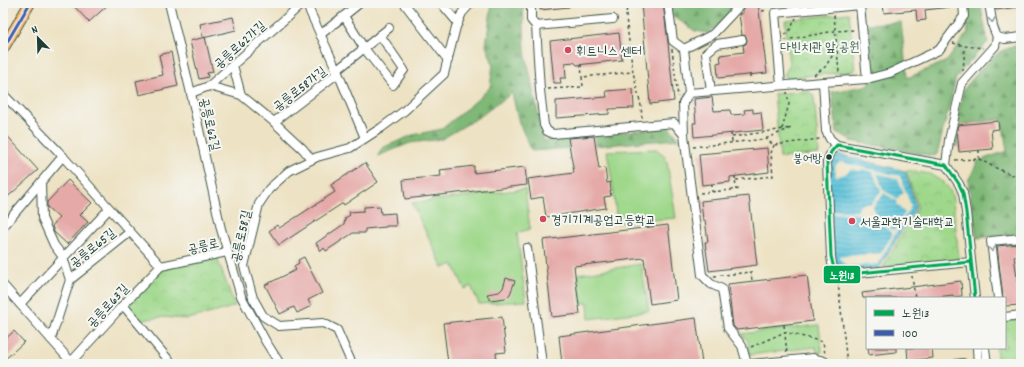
<svg xmlns="http://www.w3.org/2000/svg" width="1024" height="367" viewBox="0 0 1024 367" font-family="Dekko,'Poor Story',sans-serif">
	<defs>
		<pattern id="forest-firs" width="22" height="20" patternUnits="userSpaceOnUse"><rect width="22" height="20" fill="#7fb877"/><path d="M5 1l3.5 6h-7zM16 11l3.5 6h-7z" fill="#679762"/></pattern>
		<pattern id="park-crowns" width="20" height="18" patternUnits="userSpaceOnUse"><rect width="20" height="18" fill="#9fd88b"/><path d="M2 6a3 3 0 1 1 6 0M12 15a3 3 0 1 1 6 0" fill="none" stroke="#88ba79"/></pattern>
		<pattern id="water-rules" width="6" height="5" patternUnits="userSpaceOnUse"><rect width="6" height="5" fill="#5cc3da"/><path d="M0 2.5h6" fill="none" stroke="#4ba0b2"/></pattern>
	</defs>
	<rect width="100%" height="100%" fill="#f6f6f2"/>
	<filter id="ink" filterUnits="userSpaceOnUse"><feTurbulence type="fractalNoise" baseFrequency=".025" numOctaves="2"/><feDisplacementMap in="SourceGraphic" scale="8" xChannelSelector="R" yChannelSelector="G"/><feConvolveMatrix kernelMatrix="1 2 1 2 8 2 1 2 1" color-interpolation-filters="sRGB"/></filter>
	<filter id="wash" filterUnits="userSpaceOnUse"><feTurbulence type="fractalNoise" baseFrequency=".012" numOctaves="4" result="noise"/><feDisplacementMap in="SourceGraphic" scale="16" xChannelSelector="R" yChannelSelector="G"/><feGaussianBlur stdDeviation="0.9" result="paint"/><feColorMatrix in="noise" values="0 0 0 0 0 0 0 0 0 0 0 0 0 0 0 0 0 1.4 0 .05"/><feComposite in="paint" operator="in"/></filter>
	<g filter="url(#wash)">
		<rect width="100%" height="100%" fill="#ede2c3"/>
		<!-- grass -->
		<g fill="#9fd88b" stroke="#5f8a60">
			<polygon points="656,149 664,155 667,162 676,218 617,223 613,187 607,151"/>
			<polygon points="525,189 530,229 517,233 526,301 479,304 471,286 465,289 453,264 443,268 412,203"/>
			<polygon points="641,264 649,311 589,319 588,303 581,303 578,274"/>
			<polygon points="819,325 822,352 817,353 816,347 749,355 748,340 740,334"/>
		</g>
		<!-- forest -->
		<g fill="url(#forest-firs)" stroke="#4f7a56">
			<polygon points="492,3 523,3 525,51 544,141 669,127 679,139 532,151 519,123 512,93 479,117 442,139 410,143 378,156 382,148 413,135 442,129 478,99 490,87 493,64 486,45"/>
			<polygon points="670,3 738,3 717,26 708,33 695,31 670,14"/>
			<polygon points="966,3 980,3 988,42 964,68 956,78 938,151 937,154 934,156 851,141 848,138 837,133 832,92 870,85 868,24 901,22 907,78 947,61 968,32"/>
			<polygon points="1021,45 1021,234 977,238 968,181 978,161 1007,151 1002,119 957,125 958,146 953,146 957,118 964,89 980,70 992,58 1001,51 1015,46"/>
		</g>
		<!-- park -->
		<g fill="url(#park-crowns)" stroke="#5f8a60">
			<polygon points="849,13 855,71 787,78 784,75 789,66 785,20"/>
			<polygon points="808,91 814,96 819,154 780,158 774,94"/>
			<polygon points="906,170 930,174 944,183 950,190 953,200 959,259 883,267 918,207"/>
			<polygon points="217,258 235,306 220,311 187,319 161,317 143,320 140,323 126,306 163,269"/>
			<polygon points="1021,319 1021,364 998,364 996,348 1005,348 1005,321"/>
		</g>
		<!-- water -->
		<polygon fill="url(#water-rules)" stroke="#3e8087" points="837,154 905,171 916,207 879,268 844,271 831,258 828,164"/>
		<!-- pier -->
		<path fill="#ede2c3" fill-rule="evenodd" d="M840 162 900 176 911 206 878 264 847 266 838 257 881 253 893 234 873 217 872 219H864L859 214 832 213V211H858L859 206 866 203 871 204 881 191 873 172 862 169 861 171 851 169 845 174 836 177 835 167ZM877 173 898 179 904 193 899 196 898 199 883 190ZM884 193 897 201V205L905 213 894 231 874 215 875 212 873 206Z"/>
		<g id="blocks">
			<!-- building -->
			<g fill="#e5a9a7">
				<polygon points="71,3 110,3 89,22"/>
				<polygon points="540,3 569,3 569,7 540,10"/>
				<polygon points="641,3 663,3 668,43 674,101 650,104"/>
				<polygon points="747,3 758,3 767,73 718,78 717,63 721,62 720,55 744,52 743,45 746,44 747,40 746,36 742,35 739,14 743,13 743,10 747,5"/>
				<polygon points="883,3 950,3 951,7 925,10 926,20 917,21 916,10 884,13"/>
				<polygon points="995,3 1019,3 1019,7 996,10"/>
				<polygon points="233,17 236,30 203,38 200,24"/>
				<polygon points="619,33 622,60 577,65 574,62 565,63 566,78 560,78 561,83 554,83 550,41"/>
				<polygon points="205,37 213,72 207,73 208,77 199,79 190,41"/>
				<polygon points="171,52 178,86 139,95 136,81 163,75 159,55"/>
				<polygon points="633,89 634,108 609,109 609,114 556,118 556,101 607,97 606,91"/>
				<polygon points="712,97 714,111 730,110 731,115 745,114 744,110 753,109 753,113 761,112 763,130 694,137 693,123 696,123 694,99"/>
				<polygon points="998,121 999,129 991,130 993,149 959,152 957,128 958,125"/>
				<polygon points="3,131 38,170 3,201"/>
				<polygon points="594,136 599,169 605,168 607,183 610,182 611,191 610,191 611,196 604,197 606,208 546,217 543,197 531,199 528,179 574,173 568,138"/>
				<polygon points="767,148 769,172 730,177 730,182 702,185 699,154"/>
				<polygon points="365,163 378,182 344,205 343,203 279,245 269,231 277,225 279,228 281,227 335,192 331,185"/>
				<polygon points="474,166 474,173 525,167 527,185 405,199 403,180 441,176 440,170"/>
				<polygon points="68,180 92,203 80,215 88,222 67,244 54,232 52,226 59,218 47,207 47,202"/>
				<polygon points="749,196 757,265 709,271 705,242 708,242 705,220 703,220 701,201"/>
				<polygon points="380,206 381,214 395,213 396,226 386,226 386,227 365,229 365,233 353,233 326,251 324,248 321,251 316,243 344,224 345,218 350,215 349,212 364,211 364,207"/>
				<polygon points="668,225 677,300 650,304 644,258 574,266 580,314 552,317 543,240"/>
				<polygon points="1021,244 1021,256 1014,256 1019,293 1021,292 1021,305 1005,306 1005,298 1003,298 997,246"/>
				<polygon points="304,257 322,293 308,300 311,306 297,313 294,307 280,314 265,285 296,270 294,266 299,263 298,260"/>
				<polygon points="807,275 813,321 737,330 733,326 728,284"/>
				<polygon points="506,278 515,281 510,294 506,298 490,300 487,294 499,292 503,288"/>
				<polygon points="961,281 962,296 953,297 953,295 931,298 863,298 862,293"/>
				<polygon points="502,317 506,352 496,353 497,364 454,364 453,362 448,363 443,323"/>
				<polygon points="696,318 702,364 562,364 559,336"/>
				<polygon points="14,331 24,342 3,361 3,341"/>
				<polygon points="868,348 896,348 896,352 869,355"/>
				<polygon points="907,348 932,348 933,358 908,361"/>
			</g>
		</g>
	</g>
	<g filter="url(#ink)">
		<use href="#blocks" fill-opacity="0" stroke="#3e5649" stroke-width="1"/>
		<g fill="none" stroke-linecap="round" stroke-linejoin="round">
			<defs>
				<g id="minor">
					<polyline points="169,3 190,89 221,229 241,296 266,342 280,364"/>
					<polyline points="306,3 338,73 365,138"/>
					<polyline points="404,3 448,60"/>
					<polyline points="441,3 458,23"/>
					<polyline points="531,3 531,20 536,26"/>
					<polyline points="668,3 673,41 684,49 689,93 683,103 684,135 702,275 711,284 722,289 728,328 742,346 747,364"/>
					<polyline points="989,3 993,27 997,37"/>
					<polyline points="344,16 364,48 393,85 404,70 380,35"/>
					<polyline points="613,19 536,26 540,90 544,125 547,131 553,134 674,123 684,135"/>
					<polyline points="320,35 360,3"/>
					<polyline points="684,49 713,34 742,3"/>
					<polyline points="233,65 241,95 274,122 303,149 311,159"/>
					<polyline points="336,71 389,28"/>
					<polyline points="823,82 867,79 890,73 939,50 964,16 963,3"/>
					<polyline points="781,85 775,13 860,5 867,79"/>
					<polyline points="209,86 241,95"/>
					<polyline points="711,91 706,53 717,44 742,40"/>
					<polyline points="191,93 209,86 303,3"/>
					<polyline points="689,93 823,82 826,131 830,139 837,145 946,165 959,184 963,193 966,212 975,298"/>
					<polyline points="3,94 58,151 161,266 227,252"/>
					<polyline points="274,122 338,73"/>
					<path d="M837 145 831 152 827 162 831 256C832 264 832 270 839 275L971 262"/>
					<polyline points="946,165 949,140 962,83 995,46 997,37 1005,39 1021,37"/>
					<polyline points="41,182 42,218 54,245 63,257 70,280 51,339"/>
					<polyline points="3,227 63,156"/>
					<polyline points="527,248 542,364"/>
					<polyline points="70,280 130,232"/>
					<polyline points="3,285 73,364"/>
					<polyline points="998,298 991,241 1021,238"/>
					<polyline points="20,304 109,209"/>
					<polyline points="123,305 172,364"/>
					<polyline points="1005,317 1021,315"/>
					<polyline points="977,348 978,364"/>
					<polyline points="985,348 987,364"/>
					<polyline points="71,362 123,305 161,266"/>
					<polyline points="352,364 337,330 323,323 279,326 263,316 253,298 244,266 259,204 269,189 289,171 317,157 350,148 381,128 404,111 444,74 456,27 462,13 471,3"/>
					<polyline points="751,364 813,358 824,361 827,364"/>
					<polyline points="956,364 963,363"/>
				</g>
				<polyline id="major" points="3,49 30,3"/>
			</defs>
			<!-- minor casing -->
			<use href="#minor" stroke="#3e5649" stroke-width="10"/>
			<!-- major casing -->
			<use href="#major" stroke="#3e5649" stroke-width="12"/>
			<!-- path -->
			<g stroke="#3e5649" stroke-width="1.5" stroke-dasharray="3 3" stroke-linecap="butt">
				<polyline points="627,3 626,18 633,72 641,106 642,118"/>
				<polyline points="762,11 768,10"/>
				<polyline points="834,15 839,73"/>
				<polyline points="785,35 790,30 796,18"/>
				<polyline points="785,40 835,31 854,30"/>
				<polyline points="953,43 965,46 983,48"/>
				<polyline points="764,44 765,44"/>
				<polyline points="630,49 645,47"/>
				<polyline points="672,49 678,97"/>
				<polyline points="581,64 582,77"/>
				<polyline points="963,71 965,47"/>
				<polyline points="750,74 750,80"/>
				<polyline points="814,75 825,67 836,50"/>
				<polyline points="548,89 583,87 582,77 633,72"/>
				<polyline points="782,129 789,104 787,92"/>
				<polyline points="731,133 732,142"/>
				<polyline points="732,137 791,128 765,139"/>
				<polyline points="693,147 765,139 774,145 820,139"/>
				<path d="M979 159C992 166 1006 174 1021 177"/>
				<polyline points="955,160 979,159 979,150"/>
				<polyline points="735,176 736,190"/>
				<polyline points="736,180 773,176 771,153 774,145"/>
				<polyline points="712,184 712,192"/>
				<polyline points="700,193 742,189"/>
				<polyline points="714,276 751,272 752,281"/>
				<polyline points="912,276 915,298"/>
				<polyline points="838,282 847,364"/>
				<polyline points="784,325 787,354"/>
				<polyline points="751,347 785,332 823,342 825,354"/>
				<polyline points="919,360 919,364"/>
			</g>
			<!-- minor -->
			<use href="#minor" stroke="#fff" stroke-width="8"/>
			<!-- major -->
			<use href="#major" stroke="#fdbc6f" stroke-width="10"/>
			<defs>
				<polyline id="bus-1" points="971,262 839,275 834,269 831,256 827,162 831,152 837,145 946,165 959,184 963,193 966,212 975,298"/>
				<polyline id="bus-2" points="3,49 30,3"/>
			</defs>
			<!-- bus-1 casing -->
			<use href="#bus-1" stroke="#f6f6f2" stroke-width="6"/>
			<!-- bus-2 casing -->
			<use href="#bus-2" stroke="#f6f6f2" stroke-width="6"/>
			<!-- bus-1 -->
			<use href="#bus-1" stroke="#00a651" stroke-width="3"/>
			<!-- bus-2 -->
			<use href="#bus-2" stroke="#3d5bab" stroke-width="3"/>
		</g>
		<!-- one-way arrows -->
		<defs><path id="oneway-chevron" d="M-2-3.5L2.5 0L-2 3.5" fill="none" stroke-width="1.6" stroke-linecap="round" stroke-linejoin="round"/></defs>
		<g stroke="#8f9e9a">
			<use href="#oneway-chevron" transform="translate(992 20) rotate(82)"/>
			<use href="#oneway-chevron" transform="translate(992 249) rotate(83)"/>
		</g>
	</g>
	<!-- markers -->
	<g fill="#d1495b" stroke="#f6f6f2" stroke-width="1.5">
		<circle cx="568" cy="50" r="4"/>
		<circle cx="543" cy="219" r="4"/>
		<circle cx="852" cy="221" r="4"/>
	</g>
	<circle fill="#1f3d34" stroke="#f6f6f2" stroke-width="1.5" cx="829" cy="157" r="3.5"/>
	<g text-anchor="middle" stroke-width="4" stroke-linejoin="round" paint-order="stroke">
		<!-- bus labels -->
		<g font-size="12" fill="#1f3d34" stroke="#f6f6f2" text-anchor="end">
			<text x="822" y="162">붕어방</text>
		</g>
		<!-- street labels -->
		<g font-size="13" fill="#1f3d34" stroke="#f6f6f2">
			<text transform="translate(239 44) rotate(-42)" y="5">공릉로62가길</text>
			<text transform="translate(299 88) rotate(-38)" y="5">공릉로58가길</text>
			<text transform="translate(211 124) rotate(77)" y="5">공릉로62길</text>
			<text transform="translate(240 236) rotate(-78)" y="5">공릉로58길</text>
			<text transform="translate(203 245) rotate(-13)" y="5">공릉로</text>
			<text transform="translate(92 247) rotate(-39)" y="5">공릉로65길</text>
			<text transform="translate(107 305) rotate(-47)" y="5">공릉로63길</text>
		</g>
		<!-- park labels -->
		<g font-size="13" fill="#395c45" stroke="#f6f6f2">
			<text x="820" y="51">다빈치관 앞 공원</text>
		</g>
		<!-- poi labels -->
		<g font-size="13" fill="#1f3d34" stroke="#f6f6f2" text-anchor="start">
			<text x="576" y="55">휘트니스 센터</text>
			<text x="551" y="224">경기기계공업고등학교</text>
			<text x="860" y="226">서울과학기술대학교</text>
		</g>
	</g>
	<rect stroke="#f6f6f2" stroke-width="1.5" x="823" y="265" width="38" height="19" rx="4" fill="#00a651"/>
	<g font-size="11" text-anchor="middle" font-weight="bold" fill="#fff">
		<text x="842" y="279">노원13</text>
	</g>
	<!-- margin -->
	<rect width="1024" height="367" fill="none" stroke="#f6f6f2" stroke-width="16"/>
	<!-- legend -->
	<rect x="866" y="297" width="140" height="52" fill="#f6f6f2" stroke="#a0aca6"/>
	<rect x="874" y="310" width="20" height="6" fill="#00a651" stroke="#a0aca6"/>
	<text x="902" y="317" font-size="12" fill="#1f3d34">노원13</text>
	<rect x="874" y="330" width="20" height="6" fill="#3d5bab" stroke="#a0aca6"/>
	<text x="902" y="337" font-size="12" fill="#1f3d34">100</text>
	<!-- north arrow -->
	<g transform="translate(38 38) rotate(337)" stroke="#f6f6f2" stroke-width="3" paint-order="stroke">
	<path d="M0-3L7 15L0 10L-7 15Z" fill="#1f3d34"/>
	<text y="-6" font-size="11" font-weight="bold" text-anchor="middle" fill="#1f3d34">N</text>
	</g>
</svg>
